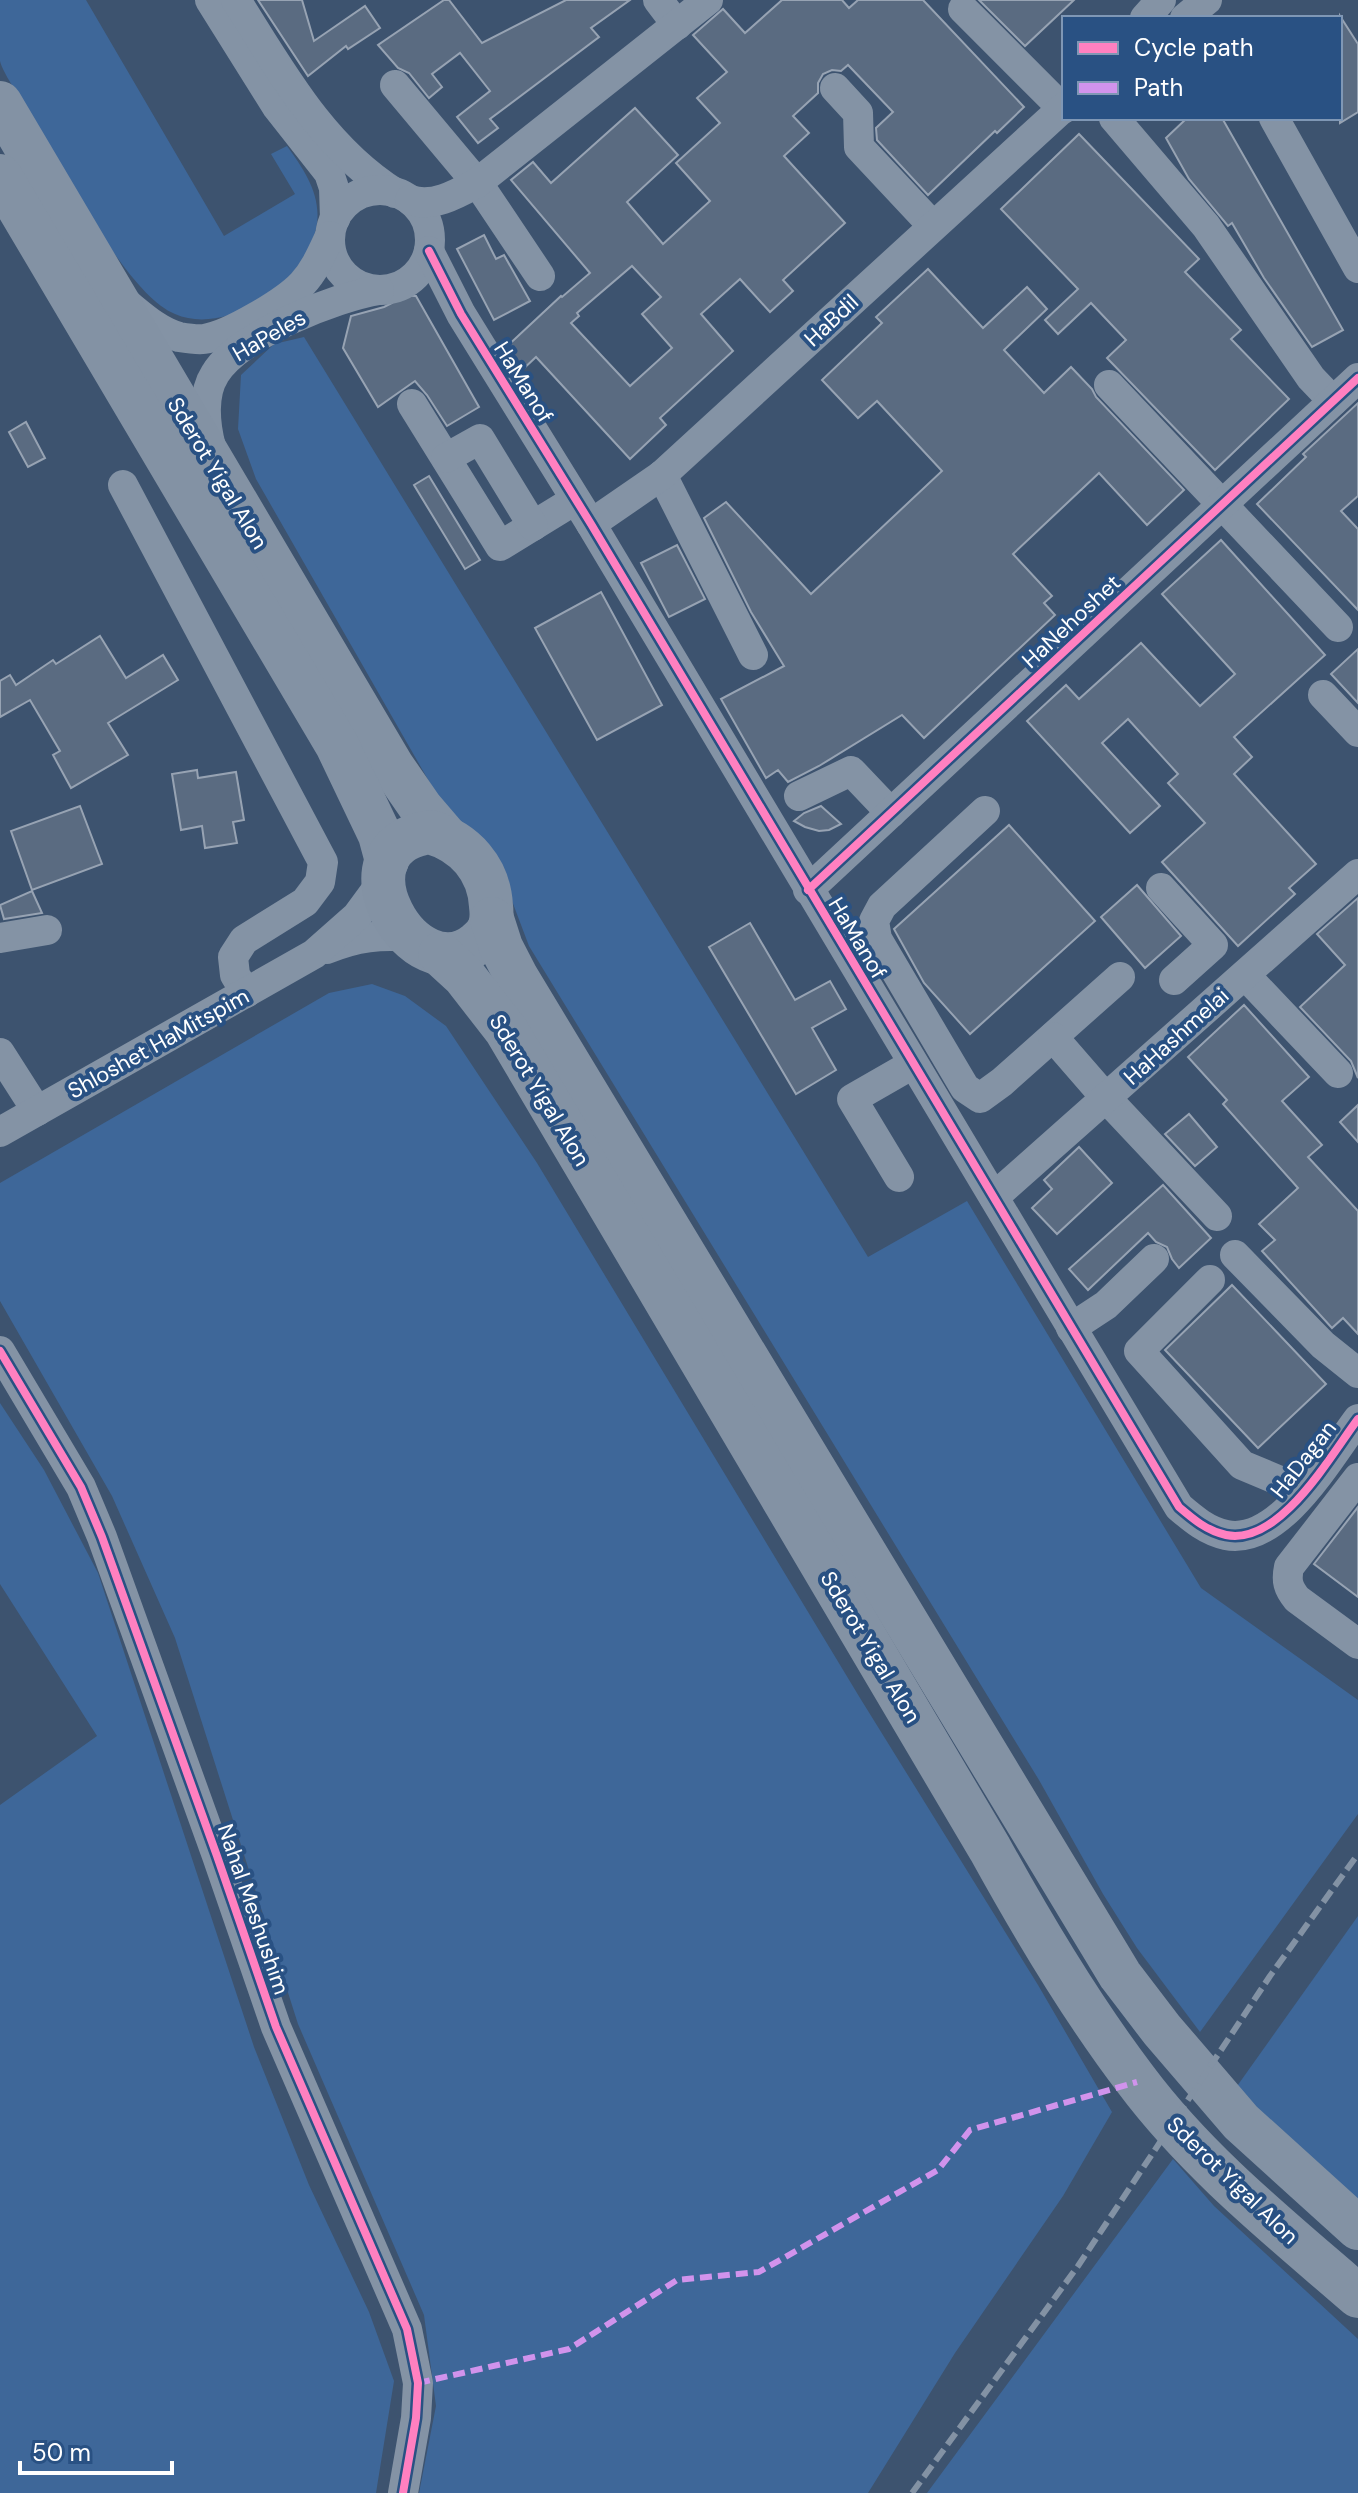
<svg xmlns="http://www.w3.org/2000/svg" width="1358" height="2493" viewBox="0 0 1358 2493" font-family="'DM Sans',sans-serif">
	<rect width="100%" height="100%" fill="#3d536f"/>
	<!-- green -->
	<g fill="#3e6799">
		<path d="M0 0H86L224 236 295 194 271 154 287 146C305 171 323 197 316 229 305 282 227 337 175 314 126 294 62 167 33 119 25 105 3 74 0 61 0 44 0 18 0 0Z"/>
		<polygon points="304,337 868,1257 967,1201 1201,1588 1358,1700 1358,1814 1200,2032 1137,1948 1103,1894 1039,1780 529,946 512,901 438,797 256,479 238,429 241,375 274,344"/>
		<polygon points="372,984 405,996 446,1026 537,1163 860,1698 1038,1985 1112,2112 1063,2196 955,2353 868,2493 419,2493 436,2406 424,2315 298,2024 175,1638 112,1496 0,1301 0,1183 329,993"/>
		<polygon points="0,1403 44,1470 98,1573 254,2047 309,2185 369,2312 394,2381 376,2493 0,2493 0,1805 97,1736 0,1584"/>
		<polygon points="1358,1916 1358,2200 1235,2089"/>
		<polygon points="1173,2159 1214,2206 1358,2339 1358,2493 927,2493"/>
	</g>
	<!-- building -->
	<g fill="#5a6b81" stroke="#97a3b3" stroke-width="2" fill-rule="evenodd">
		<polygon points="258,0 302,0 314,41 365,6 380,28 348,49 346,46 308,76"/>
		<polygon points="444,0 449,0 482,43 566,0 630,0 591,28 599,37 490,119 498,128 478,143 457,117 490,91 460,53 432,74 442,87 429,98 409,73 398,68 378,45"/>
		<path d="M782 0H842L849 8 858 0H923L1024 107 997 133 995 131 928 195 877 140 876 128 893 112 848 65 841 71 832 70 823 74 818 83V93L793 116 809 133 784 156 845 223 783 280 793 291 770 312 740 279 701 314 733 351 660 418 666 425 630 459 536 357 519 373 504 349 561 296 562 297 590 273 511 180 533 162 551 183 635 108 678 155 627 202 663 244 710 201 676 163 720 123 697 98 727 72 693 35 723 9 745 33ZM632 266 661 297 642 314 672 348 630 386 571 323 579 316 577 313Z"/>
		<polygon points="979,0 1074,0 1025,46"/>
		<polygon points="1340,16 1358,44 1358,112 1340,123"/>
		<polygon points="1187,118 1222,118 1343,330 1312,347 1264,278 1232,223 1228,226 1189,179 1166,138"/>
		<polygon points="1079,134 1199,259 1185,272 1241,330 1231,339 1289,399 1215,470 1107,358 1126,340 1091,303 1058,334 1045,320 1078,289 1001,209"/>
		<polygon points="484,235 496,259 504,255 530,301 494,320 457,249"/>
		<polygon points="928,269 983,328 1027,287 1047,309 1004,350 1044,393 1071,367 1092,389 1096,397 1184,490 1147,525 1099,473 1013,554 1052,596 1044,603 1055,615 924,738 902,715 819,766 788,782 778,770 766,778 721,699 784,666 751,612 704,518 726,502 811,594 942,471 877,401 858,418 822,380 882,323 876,317"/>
		<polygon points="396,295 416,296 479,407 447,426 427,395 415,381 378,407 343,348 351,316 384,307 392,303"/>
		<polygon points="1358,403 1358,496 1341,511 1358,529 1358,610 1257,504 1306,457 1303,454"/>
		<polygon points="26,422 45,458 28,467 9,432"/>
		<polygon points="429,476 480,560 465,569 414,485"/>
		<polygon points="1221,540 1325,655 1234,737 1252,757 1234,774 1316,864 1289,888 1295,894 1238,946 1162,862 1205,823 1168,783 1178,774 1128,719 1102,743 1160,806 1130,833 1027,721 1066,685 1079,699 1141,643 1200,706 1235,674 1162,594"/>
		<polygon points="677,545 705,599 669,617 641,563"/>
		<polygon points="601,592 662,705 597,740 535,628"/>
		<polygon points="100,636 126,678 163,655 178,680 108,723 128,755 71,788 53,755 60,751 30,700 0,717 0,681 10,675 16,685 53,660 56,664"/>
		<polygon points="1358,649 1358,703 1331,674"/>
		<polygon points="197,770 198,778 236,772 244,820 233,822 237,843 205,848 202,826 181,830 172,774"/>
		<polygon points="80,806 102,864 32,890 11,831"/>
		<polygon points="821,806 841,824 829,830 819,831 805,827 794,821 804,813"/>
		<polygon points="1009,825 1095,921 970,1034 924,983 894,929"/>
		<polygon points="1137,885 1181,936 1145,968 1101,917"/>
		<polygon points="32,891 42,913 4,919 0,905"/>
		<polygon points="1358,898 1358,1078 1351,1061 1300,1007 1345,965 1317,934"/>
		<polygon points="750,923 795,1000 830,981 846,1009 812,1028 836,1070 796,1094 709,947"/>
		<polygon points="1244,1005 1309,1077 1282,1101 1322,1145 1308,1157 1358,1211 1358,1334 1343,1318 1332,1328 1262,1251 1275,1240 1259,1224 1298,1188 1223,1104 1227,1100 1188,1057"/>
		<polygon points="1358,1105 1358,1142 1340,1122"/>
		<polygon points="1189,1114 1217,1147 1195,1166 1165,1134"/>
		<polygon points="1079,1147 1112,1183 1057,1234 1032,1208 1052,1189 1044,1180"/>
		<polygon points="1163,1185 1211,1238 1179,1268 1172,1259 1167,1247 1156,1242 1148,1233 1088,1290 1069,1269"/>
		<polygon points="1232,1285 1326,1384 1258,1448 1165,1350"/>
		<polygon points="1358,1507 1358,1597 1314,1564"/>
	</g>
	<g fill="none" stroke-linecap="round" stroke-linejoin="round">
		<!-- minor -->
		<g stroke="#8493a5" stroke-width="30">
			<polyline points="210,0 277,107 329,173 334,188 335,219"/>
			<path d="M236 0C281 71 322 147 395 193"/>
			<polyline points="658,0 677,25"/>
			<polyline points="963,9 1063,109"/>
			<polyline points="1145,18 1161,0"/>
			<polyline points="1185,18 1207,0"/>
			<polyline points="395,85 477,183"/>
			<polyline points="835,88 858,113 859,147 933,226"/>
			<polyline points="1114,118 1206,226 1311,378 1333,401"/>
			<polyline points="1274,118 1358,268"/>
			<polyline points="479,185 540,276"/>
			<circle cx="380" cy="240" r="50"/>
			<path d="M410 200C433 208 457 194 477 183L708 0"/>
			<path d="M429 251 461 314 591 524 1179 1507C1193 1519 1207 1531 1226 1535 1280 1546 1330 1456 1358 1419"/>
			<path d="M126 303C142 316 158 331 179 337 185 338 197 340 204 339 228 336 285 302 302 284 315 270 322 253 330 236"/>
			<polyline points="1109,385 1338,627"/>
			<polyline points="412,404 500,546 575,500"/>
			<path d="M211 447C205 424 202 394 215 374 238 335 336 297 379 290"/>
			<polyline points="446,458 480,439 533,526"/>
			<polyline points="662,475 753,655"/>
			<polyline points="123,485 323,862 320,882 305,902 244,940 233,957 235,975 246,993"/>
			<polyline points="591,524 662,475 1064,107"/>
			<polyline points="1323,695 1358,732"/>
			<polyline points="799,796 851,771 891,813"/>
			<polyline points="985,811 882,906 874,921 877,939 965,1088 980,1098 1002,1082 1120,977"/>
			<polyline points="1161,888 1213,945 1174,980"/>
			<polyline points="808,890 1358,378"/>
			<polyline points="0,938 47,930"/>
			<path d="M327 949C356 937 381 934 411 937"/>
			<polyline points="1245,975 1338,1073"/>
			<polyline points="1053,1037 1106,1098 1217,1216"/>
			<polyline points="0,1053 37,1111"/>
			<polyline points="0,1132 314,954 357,916 382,882"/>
			<polyline points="899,1177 852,1099 913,1064"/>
			<polyline points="994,1197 1358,874"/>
			<polyline points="1235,1255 1323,1345 1358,1373"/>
			<polyline points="1210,1280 1139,1351 1242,1465 1304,1491"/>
			<polyline points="1071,1328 1106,1305 1154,1259"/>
			<polyline points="0,1351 81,1487 102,1537 217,1856 276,2027 407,2329 418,2383 416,2418 403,2493"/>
			<path d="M1358 1478 1289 1567C1286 1581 1288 1588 1297 1599L1358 1644"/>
		</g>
		<!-- highway -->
		<g stroke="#8392a4" stroke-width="44">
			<polyline points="0,103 392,766 421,808 445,836"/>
			<polyline points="0,176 337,745 380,835 387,861"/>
			<path d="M430 832C465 842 489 869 491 906 493 922 490 933 477 943 414 996 329 846 430 832Z"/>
			<polyline points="492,919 501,947 517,978 1120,1975 1162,2030 1241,2122 1358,2228"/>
			<path d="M440 954 464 976 506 1030 990 1849C1034 1929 1081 2008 1136 2080 1198 2163 1281 2229 1358 2296"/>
		</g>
		<!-- rail -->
		<polyline stroke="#8392a4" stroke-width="6" stroke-dasharray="14 6" stroke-linecap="butt" points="912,2493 1078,2266 1270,1976 1358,1854"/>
		<!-- quiet -->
		<polyline stroke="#d193ec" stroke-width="6" stroke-dasharray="12 6" stroke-linecap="butt" points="418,2383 569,2349 677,2280 759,2272 938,2170 970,2130 1137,2082"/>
		<defs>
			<g id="cycleway">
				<path d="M429 251 461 314 591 524 1179 1507C1193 1519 1207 1531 1226 1535 1280 1546 1330 1456 1358 1419"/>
				<polyline points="808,890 1358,378"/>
				<polyline points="0,1351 81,1487 102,1537 217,1856 276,2027 407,2329 418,2383 416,2418 403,2493"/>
			</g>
		</defs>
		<!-- cycleway casing -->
		<use href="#cycleway" stroke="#295183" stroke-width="13"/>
		<!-- cycleway -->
		<use href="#cycleway" stroke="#ff80c0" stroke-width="8"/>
	</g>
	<g text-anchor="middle" stroke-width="8" stroke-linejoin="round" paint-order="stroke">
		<!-- street labels -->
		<g font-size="22" fill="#fff" stroke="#295183">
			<text transform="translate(831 320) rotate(-43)" y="8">HaBdil</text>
			<text transform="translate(269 335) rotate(-30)" y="8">HaPeles</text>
			<text transform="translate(524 382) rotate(58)" y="8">HaManof</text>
			<text transform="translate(218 473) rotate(59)" y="8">Sderot Yigal Alon</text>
			<text transform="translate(1071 621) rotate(-43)" y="8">HaNehoshet</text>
			<text transform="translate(858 938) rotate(59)" y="8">HaManof</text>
			<text transform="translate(1176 1036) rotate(-42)" y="8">HaHashmelai</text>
			<text transform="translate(158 1043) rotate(-29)" y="8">Shloshet HaMitspim</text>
			<text transform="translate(540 1090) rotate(59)" y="8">Sderot Yigal Alon</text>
			<text transform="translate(1303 1459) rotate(-52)" y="8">HaDagan</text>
			<text transform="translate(871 1647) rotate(59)" y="8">Sderot Yigal Alon</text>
			<text transform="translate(254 1909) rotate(71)" y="8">Nahal Meshushim</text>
			<text transform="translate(1233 2180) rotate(44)" y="8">Sderot Yigal Alon</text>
		</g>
	</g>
	<!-- legend -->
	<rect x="1062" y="16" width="280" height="104" fill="#295183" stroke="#7f97b5" stroke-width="2"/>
	<rect x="1078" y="42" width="40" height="12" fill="#ff80c0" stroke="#7f97b5" stroke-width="2"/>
	<text x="1134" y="56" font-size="24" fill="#ffffff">Cycle path</text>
	<rect x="1078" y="82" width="40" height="12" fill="#d193ec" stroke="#7f97b5" stroke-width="2"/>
	<text x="1134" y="96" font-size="24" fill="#ffffff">Path</text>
	<!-- scale -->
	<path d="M20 2461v12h152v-12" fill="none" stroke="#ffffff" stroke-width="4"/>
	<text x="32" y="2461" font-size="24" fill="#ffffff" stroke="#295183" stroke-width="6" paint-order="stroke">50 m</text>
</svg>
